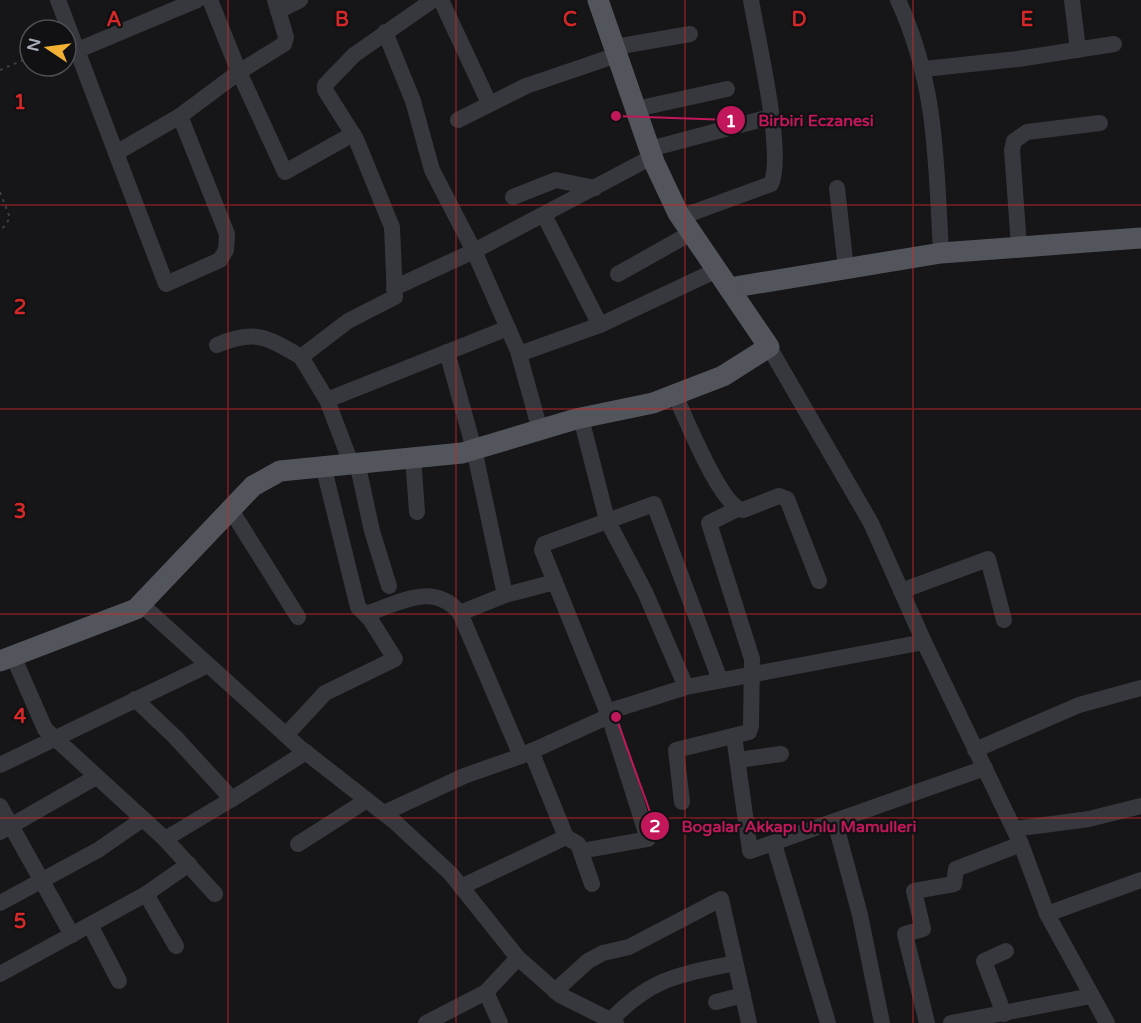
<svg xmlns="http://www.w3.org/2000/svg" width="1141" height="1023" viewBox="0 0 1141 1023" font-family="'Varela Round',sans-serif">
	<rect width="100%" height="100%" fill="#161618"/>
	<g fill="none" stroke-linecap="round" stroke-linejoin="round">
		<!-- path -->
		<g stroke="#3d3f44" stroke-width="2" stroke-dasharray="3 4.5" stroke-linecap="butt">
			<polyline points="0,70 30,57"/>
			<polyline points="0,192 10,218 0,232"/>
		</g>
		<!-- minor -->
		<g stroke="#37383d" stroke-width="16">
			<polyline points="58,0 116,153 180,116 239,72 284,44 286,37 275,0"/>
			<polyline points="210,0 239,72 285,172 353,134"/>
			<polyline points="441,0 489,103"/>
			<path d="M898 0C937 85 936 161 941 253"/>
			<polyline points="1072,0 1078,50"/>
			<polyline points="278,11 300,0"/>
			<polyline points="385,32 413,101 432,170 474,251 518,351 540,430"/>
			<polyline points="615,47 690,34"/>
			<polyline points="78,50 197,0"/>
			<polyline points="924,69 1018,59 1114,44"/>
			<polyline points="636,109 727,89"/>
			<polyline points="458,120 526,86 617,55"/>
			<polyline points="650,149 770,117"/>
			<polyline points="116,153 166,284 220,260 226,250 227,234 180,116"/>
			<polyline points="837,188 846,269"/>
			<polyline points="513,197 556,180 595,188"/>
			<path d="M681 217 771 184C785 154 757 37 751 0"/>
			<polyline points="1019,246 1012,150 1014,141 1027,132 1100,123"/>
			<polyline points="618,274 691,233"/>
			<polyline points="394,288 474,251 652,157"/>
			<polyline points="600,325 717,270"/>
			<path d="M217 345C255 329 267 337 301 357L348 321 395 297 392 227 356 139 325 90V85L354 55 433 0"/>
			<polyline points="769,347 871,523 924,642 1021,844 1047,914 1107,1023"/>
			<polyline points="519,354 600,325 544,215"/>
			<polyline points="301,357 327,400 351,463"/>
			<path d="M675 395C686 418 720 506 743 510L779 496 787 499 819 581"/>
			<polyline points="327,400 508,328"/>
			<polyline points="581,418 607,520 645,592 686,687"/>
			<polyline points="413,457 417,512"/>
			<polyline points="357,462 372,531 389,586"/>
			<polyline points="231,510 298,617"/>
			<polyline points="555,582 542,550 544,544 654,504 720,680"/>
			<polyline points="901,591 988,559 1004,620"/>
			<polyline points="141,604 299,747 395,822 451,874 518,958 560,995 616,1023"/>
			<polyline points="460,613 521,756"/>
			<path d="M366 614C399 603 433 581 460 613L505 595 474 449 447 352"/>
			<polyline points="13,656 45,729 165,839 215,894"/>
			<polyline points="135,699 175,737 232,799 165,839"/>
			<polyline points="607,712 686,687 924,642"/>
			<polyline points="286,735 325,693 395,659 370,619 358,607 323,465"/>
			<polyline points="734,736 750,851 985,768"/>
			<polyline points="975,750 1079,705 1141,688"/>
			<polyline points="531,751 566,837 578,844 592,884"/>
			<polyline points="738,760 781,754"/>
			<polyline points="0,765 208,665"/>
			<polyline points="232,799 306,752"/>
			<polyline points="682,802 676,750 749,732 751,726 752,659 709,523 737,509"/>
			<polyline points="0,806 72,935"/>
			<polyline points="384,813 464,776 521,756 609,716 555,582 505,595"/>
			<polyline points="835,822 860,915 882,1023"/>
			<polyline points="1014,829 1089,819 1141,806"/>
			<polyline points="0,832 96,777"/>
			<polyline points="298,844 367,800"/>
			<polyline points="774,844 828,1023"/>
			<polyline points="581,851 648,839 609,716"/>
			<polyline points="461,887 566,837"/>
			<polyline points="146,894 176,946"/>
			<polyline points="0,903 98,850 143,819"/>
			<polyline points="1047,914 1141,880"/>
			<polyline points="90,925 119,981"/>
			<polyline points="0,974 146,894 189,864"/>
			<polyline points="555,991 588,961 603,953 629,947 721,899 749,1023"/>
			<polyline points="486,992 500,1023"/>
			<polyline points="716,1002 743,995"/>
			<polyline points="1004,1014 984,961 1006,951"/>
			<path d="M611 1020C652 977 679 975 735 963"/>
			<polyline points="426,1023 486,992 518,958"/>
			<polyline points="927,1023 905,934 923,929 914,891 954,884 956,869 1021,844"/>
			<polyline points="951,1023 1091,996"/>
		</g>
		<!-- major -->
		<g stroke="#53555c" stroke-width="21">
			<polyline points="729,288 941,253 1141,238"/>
			<polyline points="0,661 136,609 253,486 280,471 462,453 576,419 653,403 723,376 769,347 678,213 654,162 598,0"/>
		</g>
	</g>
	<!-- grid -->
	<path fill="none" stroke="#d62828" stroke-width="1.5" stroke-opacity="0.55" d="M228 0V1023M456 0V1023M685 0V1023M913 0V1023M0 205H1141M0 409H1141M0 614H1141M0 818H1141"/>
	<g font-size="20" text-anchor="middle" font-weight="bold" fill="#d62828" stroke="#111113" stroke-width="4.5" stroke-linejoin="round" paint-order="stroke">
		<text x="114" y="26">A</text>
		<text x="342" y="26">B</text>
		<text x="570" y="26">C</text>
		<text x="799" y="26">D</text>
		<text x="1027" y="26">E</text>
		<text x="20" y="109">1</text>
		<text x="20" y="314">2</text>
		<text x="20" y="518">3</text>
		<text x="20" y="723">4</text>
		<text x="20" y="928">5</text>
	</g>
	<!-- callouts -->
	<path fill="none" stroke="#c2185b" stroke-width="2" d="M616 116L731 120M616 717L655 826"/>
	<g fill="#c2185b" stroke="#111113" stroke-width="2">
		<circle cx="616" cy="116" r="6"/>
		<circle cx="616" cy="717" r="6"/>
		<circle cx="731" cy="120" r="15"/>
		<circle cx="655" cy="826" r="15"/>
	</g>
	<g font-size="18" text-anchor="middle" font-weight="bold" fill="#fff">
		<text x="731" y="127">1</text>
		<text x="655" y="832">2</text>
	</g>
	<g font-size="16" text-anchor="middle" font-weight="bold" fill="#c2185b" stroke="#111113" stroke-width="4.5" stroke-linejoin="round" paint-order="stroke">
		<text x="816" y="126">Birbiri Eczanesi</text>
		<text x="799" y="832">Bogalar Akkapı Unlu Mamulleri</text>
	</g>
	<!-- north arrow -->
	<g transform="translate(48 48) rotate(283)"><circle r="28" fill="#111113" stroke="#4d4f55" stroke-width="1.5"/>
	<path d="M0-4.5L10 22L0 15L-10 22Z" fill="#f2b134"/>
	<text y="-9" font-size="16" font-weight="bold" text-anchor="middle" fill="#a8adb8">N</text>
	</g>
</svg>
